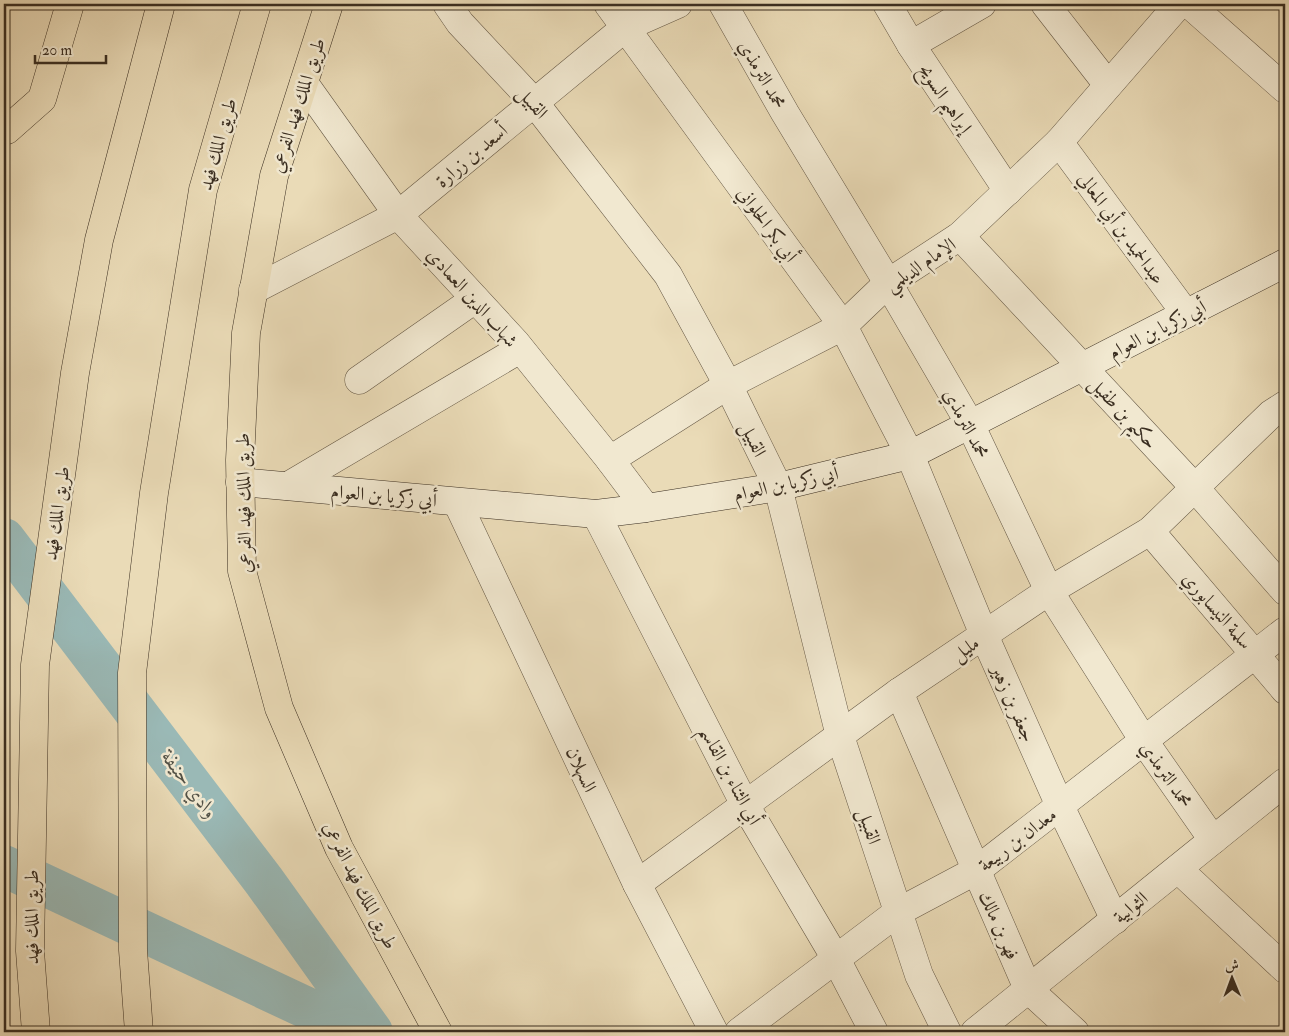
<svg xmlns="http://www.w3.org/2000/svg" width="1289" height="1036" viewBox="0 0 1289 1036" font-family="'IM FELL Double Pica',Amiri,serif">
	<rect width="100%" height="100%" fill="#eadbb7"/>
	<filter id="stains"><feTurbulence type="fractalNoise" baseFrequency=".004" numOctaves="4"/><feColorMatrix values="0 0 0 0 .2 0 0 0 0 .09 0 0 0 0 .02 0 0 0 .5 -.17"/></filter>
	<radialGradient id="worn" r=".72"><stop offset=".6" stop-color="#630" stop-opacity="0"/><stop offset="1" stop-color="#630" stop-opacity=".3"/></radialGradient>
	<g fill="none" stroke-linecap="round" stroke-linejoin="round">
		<!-- river -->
		<g stroke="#9ab9b6" stroke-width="42">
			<polyline points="4,539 264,881 372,1032"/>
			<polyline points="4,866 358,1032"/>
		</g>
		<defs>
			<g id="street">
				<polyline points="447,4 460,23 534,102 668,275 728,385 778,487 840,736 919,975 947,1032"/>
				<polyline points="608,4 843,326 910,455 984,635 1060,806 1115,920"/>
				<polyline points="723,4 785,113 888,283 970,424 1049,591 1144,741 1213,840"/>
				<polyline points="887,4 911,45 1008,191"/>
				<polyline points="1045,4 1108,85"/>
				<polyline points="1189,4 1285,89"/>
				<polyline points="911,45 982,4"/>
				<polyline points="304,83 398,215 516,343 610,460 646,508"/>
				<polyline points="1059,142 1186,314"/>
				<polyline points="960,236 1195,488 1285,591"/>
				<polyline points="253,290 398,215 626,27 678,4"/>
				<polyline points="359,380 475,299"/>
				<polyline points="610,460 728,385 843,326 888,283 960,236 1059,142 1179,4"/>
				<polyline points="288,486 520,349"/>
				<polyline points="457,502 637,884 714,1032"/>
				<polyline points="596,514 745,805 836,959 874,1032"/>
				<polyline points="1150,531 1285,690"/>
				<polyline points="899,692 1028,989 1075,1032"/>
				<polyline points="1178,869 1285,969"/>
				<polyline points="637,884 899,692 1049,591 1150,531 1271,414 1285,405"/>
				<polyline points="739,1032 898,912 977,870 1285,631"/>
				<polyline points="975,1032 1285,782"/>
			</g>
			<polyline id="secondary" points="240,482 596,514 646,508 778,487 910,455 1285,263"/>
			<g id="primary">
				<polyline points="329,4 274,176 246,333 240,460 242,571 279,708 339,848 438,1032"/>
				<polyline points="4,131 7,130 42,99 70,4"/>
			</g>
			<g id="highway">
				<polyline points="36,1032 30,951 35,665 75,373 99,240 161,4"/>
				<polyline points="139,1032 133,950 132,673 154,493 203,190 257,4"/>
			</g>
		</defs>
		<!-- street casing -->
		<use href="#street" stroke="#665946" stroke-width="29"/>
		<!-- secondary casing -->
		<use href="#secondary" stroke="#3a2e21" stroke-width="29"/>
		<!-- primary casing -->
		<use href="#primary" stroke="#3a2e21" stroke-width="29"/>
		<!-- highway casing -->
		<use href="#highway" stroke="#3a2e21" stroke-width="29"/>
		<!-- street -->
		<use href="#street" stroke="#f1e8d0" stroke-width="28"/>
		<!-- secondary -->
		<use href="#secondary" stroke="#f1e8d0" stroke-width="28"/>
		<!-- primary -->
		<use href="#primary" stroke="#eadbb7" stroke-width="28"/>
		<!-- highway -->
		<use href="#highway" stroke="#eadbb7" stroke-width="28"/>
	</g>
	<g text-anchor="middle" stroke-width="5" stroke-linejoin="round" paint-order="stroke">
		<!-- street labels -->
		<g font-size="19" fill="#3a2e21" stroke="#f1e8d0">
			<text transform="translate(763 74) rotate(60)" y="7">محمد الترمذي</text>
			<text transform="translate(946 98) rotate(56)" y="7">إبراهيم السويح</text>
			<text transform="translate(533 102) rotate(49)" y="7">القبيل</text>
			<text transform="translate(297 105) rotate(-72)" y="7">طريق الملك فهد الفرعي</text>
			<text transform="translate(217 144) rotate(-74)" y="7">طريق الملك فهد</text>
			<text transform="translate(471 155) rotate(-40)" y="7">أسعد بن زرارة</text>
			<text transform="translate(768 224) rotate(54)" y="7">أبي بكر الحلواني</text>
			<text transform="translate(1122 228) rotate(54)" y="7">عبدالحميد بن أبي المعالي</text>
			<text transform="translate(920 264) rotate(-34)" y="7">الإمام الديلمي</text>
			<text transform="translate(473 297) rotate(48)" y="7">شهاب الدين العمادي</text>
			<text transform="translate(1157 329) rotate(-27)" y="7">أبي زكريا بن العوام</text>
			<text transform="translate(1124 412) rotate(47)" y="7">حكيم بن طفيل</text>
			<text transform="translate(967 423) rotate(62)" y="7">محمد الترمذي</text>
			<text transform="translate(754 439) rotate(64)" y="7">القبيل</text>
			<text transform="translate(786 483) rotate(-12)" y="7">أبي زكريا بن العوام</text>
			<text transform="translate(384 495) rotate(5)" y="7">أبي زكريا بن العوام</text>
			<text transform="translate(243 503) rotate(-91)" y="7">طريق الملك فهد الفرعي</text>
			<text transform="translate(56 513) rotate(-82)" y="7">طريق الملك فهد</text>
			<text transform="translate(1218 610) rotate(49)" y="7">سلمة النيسابوري</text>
			<text transform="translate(965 648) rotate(-34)" y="7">مليل</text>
			<text transform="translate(1014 703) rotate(66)" y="7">جعفر بن زهير</text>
			<text transform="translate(582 769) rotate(65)" y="7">السهلان</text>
			<text transform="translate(1167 774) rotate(55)" y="7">محمد الترمذي</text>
			<text transform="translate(731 775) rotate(62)" y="7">أبي الثناء بن القاسم</text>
			<text transform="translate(870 826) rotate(72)" y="7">القبيل</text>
			<text transform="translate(1017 839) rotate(-37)" y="7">معدان بن ربيعة</text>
			<text transform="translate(361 885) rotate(63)" y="7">طريق الملك فهد الفرعي</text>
			<text transform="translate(1130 907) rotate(-39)" y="7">الثوابية</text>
			<text transform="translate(31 917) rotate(-90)" y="7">طريق الملك فهد</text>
			<text transform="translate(1000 925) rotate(66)" y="7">فهر بن مالك</text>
		</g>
		<!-- water labels -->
		<g font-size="20" font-style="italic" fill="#525146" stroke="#f1e8d0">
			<text transform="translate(190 784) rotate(53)" y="7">وادي حنيفة</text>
		</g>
	</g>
	<!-- margin -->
	<rect width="1289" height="1036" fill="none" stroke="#eadbb7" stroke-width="20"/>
	<rect x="5" y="5" width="1279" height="1026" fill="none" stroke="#3a2e21" stroke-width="2.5"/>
	<rect x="10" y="10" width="1269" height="1016" fill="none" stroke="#3a2e21"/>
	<!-- north arrow -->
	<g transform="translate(1232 978) rotate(359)" stroke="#f1e8d0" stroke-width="4" paint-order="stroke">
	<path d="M0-4L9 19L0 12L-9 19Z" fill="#3a2e21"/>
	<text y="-8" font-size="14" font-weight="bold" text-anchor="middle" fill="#3a2e21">ش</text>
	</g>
	<!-- scale -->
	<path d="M35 55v8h71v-8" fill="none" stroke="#3a2e21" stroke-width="2.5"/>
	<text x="42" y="55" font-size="15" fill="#3a2e21" stroke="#f1e8d0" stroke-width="4" paint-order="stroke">20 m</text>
	<rect width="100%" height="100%" filter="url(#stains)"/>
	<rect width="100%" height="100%" fill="url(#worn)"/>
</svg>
